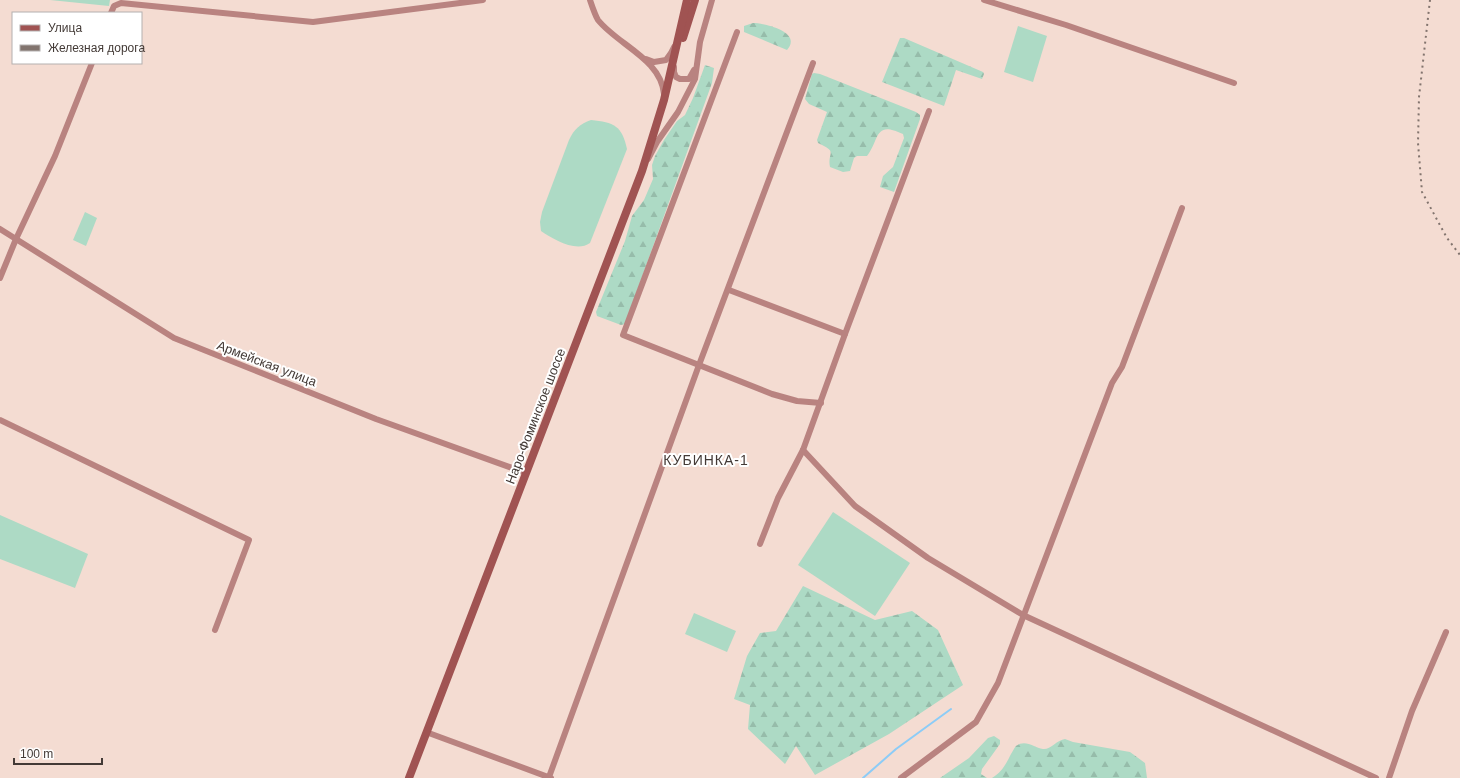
<svg xmlns="http://www.w3.org/2000/svg" width="1460" height="778" viewBox="0 0 1460 778" font-family="Helvetica,sans-serif">
	<defs>
		<pattern id="forest-firs" width="22" height="20" patternUnits="userSpaceOnUse"><rect width="22" height="20" fill="#addac5"/><path d="M5 1l3.5 6h-7zM16 11l3.5 6h-7z" fill="#96bcaa"/></pattern>
	</defs>
	<rect width="100%" height="100%" fill="#f4dcd2"/>
	<!-- forest -->
	<g fill="url(#forest-firs)">
		<path d="M753 23C764 23 803 32 787 50L744 32V26Z"/>
		<polygon points="900,38 904,38 983,72 984,74 982,79 956,70 944,106 882,82"/>
		<polygon points="705,65 714,68 712,83 625,324 621,325 597,316 596,312 625,241 632,216 644,200 653,179 652,165 655,156 664,140 677,121 685,115 693,98"/>
		<path d="M814 73 820 74 916 112 920 115V119L894 192 880 187 883 176 893 167 904 138 903 134C874 120 880 139 867 156H857L854 158 850 171 843 172 830 167C827 151 839 153 818 143L817 140 827 112 809 104 805 99 812 74Z"/>
		<polygon points="803,586 875,620 912,611 938,630 963,685 889,734 815,775 796,746 785,764 748,729 750,705 734,699 747,656 760,633 776,631"/>
		<polygon points="994,736 1000,740 1000,744 982,769 981,774 987,778 940,778 969,758 988,738"/>
		<path d="M1065 739 1073 742 1130 752 1145 763 1147 778H992C1002 772 1006 764 1011 754 1013 751 1014 748 1016 746 1026 739 1034 748 1043 749 1050 750 1057 740 1065 739Z"/>
	</g>
	<!-- garden -->
	<g fill="#addac5">
		<polygon points="50,0 110,0 109,6"/>
		<polygon points="1018,26 1047,36 1033,82 1004,72"/>
		<path d="M591 120C614 122 622 126 627 149L590 243C576 253 553 239 541 231L540 222 542 212 569 140C574 129 580 124 591 120Z"/>
		<polygon points="85,212 97,218 86,246 73,240"/>
		<polygon points="833,512 910,563 875,616 798,565"/>
		<polygon points="0,515 88,554 75,588 0,559"/>
		<polygon points="694,613 736,631 727,652 685,634"/>
	</g>
	<g fill="none" stroke-linecap="round" stroke-linejoin="round">
		<!-- stream -->
		<polyline stroke="#8cccf7" stroke-width="2" points="863,778 896,749 951,709"/>
		<!-- street -->
		<g stroke="#b98380" stroke-width="6">
			<path d="M590 0C592 6 595 15 598 20 618 45 661 59 664 94"/>
			<polyline points="984,0 1066,25 1234,83"/>
			<polyline points="111,13 114,6 121,3 313,22 483,0"/>
			<polyline points="737,32 623,335 772,394 797,401 821,403"/>
			<polyline points="646,59 654,62 666,60 671,53 674,47"/>
			<polyline points="674,67 674,72 676,77 680,79 689,79 694,70"/>
			<polyline points="648,159 657,142 678,112 695,79 700,42 712,0"/>
			<polyline points="0,229 174,338 376,419 526,473"/>
			<polyline points="0,278 16,239 55,156 92,63"/>
			<polyline points="729,290 845,334"/>
			<polyline points="0,420 249,540 215,630"/>
			<polyline points="803,450 855,506 928,558 1023,615 1376,778"/>
			<polyline points="760,544 778,498 803,450 845,334 929,111"/>
			<polyline points="426,732 551,778"/>
			<polyline points="549,777 699,365 813,63"/>
			<polyline points="901,778 976,722 998,683 1112,383 1122,367 1182,208"/>
			<polyline points="1389,778 1412,711 1446,632"/>
		</g>
		<!-- secondary -->
		<g stroke="#a05352" stroke-width="8">
			<polyline points="683,38 695,0"/>
			<polyline points="409,778 642,171 664,100 687,0"/>
		</g>
		<!-- rail -->
		<polyline stroke="#82746e" stroke-width="2" stroke-dasharray="2 4" stroke-linecap="butt" points="1430,0 1419,97 1418,143 1422,192 1447,238 1460,255"/>
	</g>
	<g text-anchor="middle" stroke-width="4" stroke-linejoin="round" paint-order="stroke">
		<!-- street labels -->
		<g font-size="13" fill="#433a36" stroke="#fff">
			<text transform="translate(267 363) rotate(21)" y="5">Армейская улица</text>
			<text transform="translate(535 416) rotate(-69)" y="5">Наро-Фоминское шоссе</text>
		</g>
		<!-- neighbourhood labels -->
		<g font-size="14" letter-spacing="1" fill="#433a36" stroke="#fff">
			<text x="706" y="465">КУБИНКА-1</text>
		</g>
	</g>
	<!-- legend -->
	<rect x="12" y="12" width="130" height="52" fill="#ffffff" stroke="#b4b0af"/>
	<rect x="20" y="25" width="20" height="6" fill="#a05352" stroke="#b4b0af"/>
	<text x="48" y="32" font-size="12" fill="#433a36">Улица</text>
	<rect x="20" y="45" width="20" height="6" fill="#82746e" stroke="#b4b0af"/>
	<text x="48" y="52" font-size="12" fill="#433a36">Железная дорога</text>
	<!-- scale -->
	<path d="M14 758v6h88v-6" fill="none" stroke="#433a36" stroke-width="2"/>
	<text x="20" y="758" font-size="12" fill="#433a36" stroke="#ffffff" stroke-width="3" paint-order="stroke">100 m</text>
</svg>
